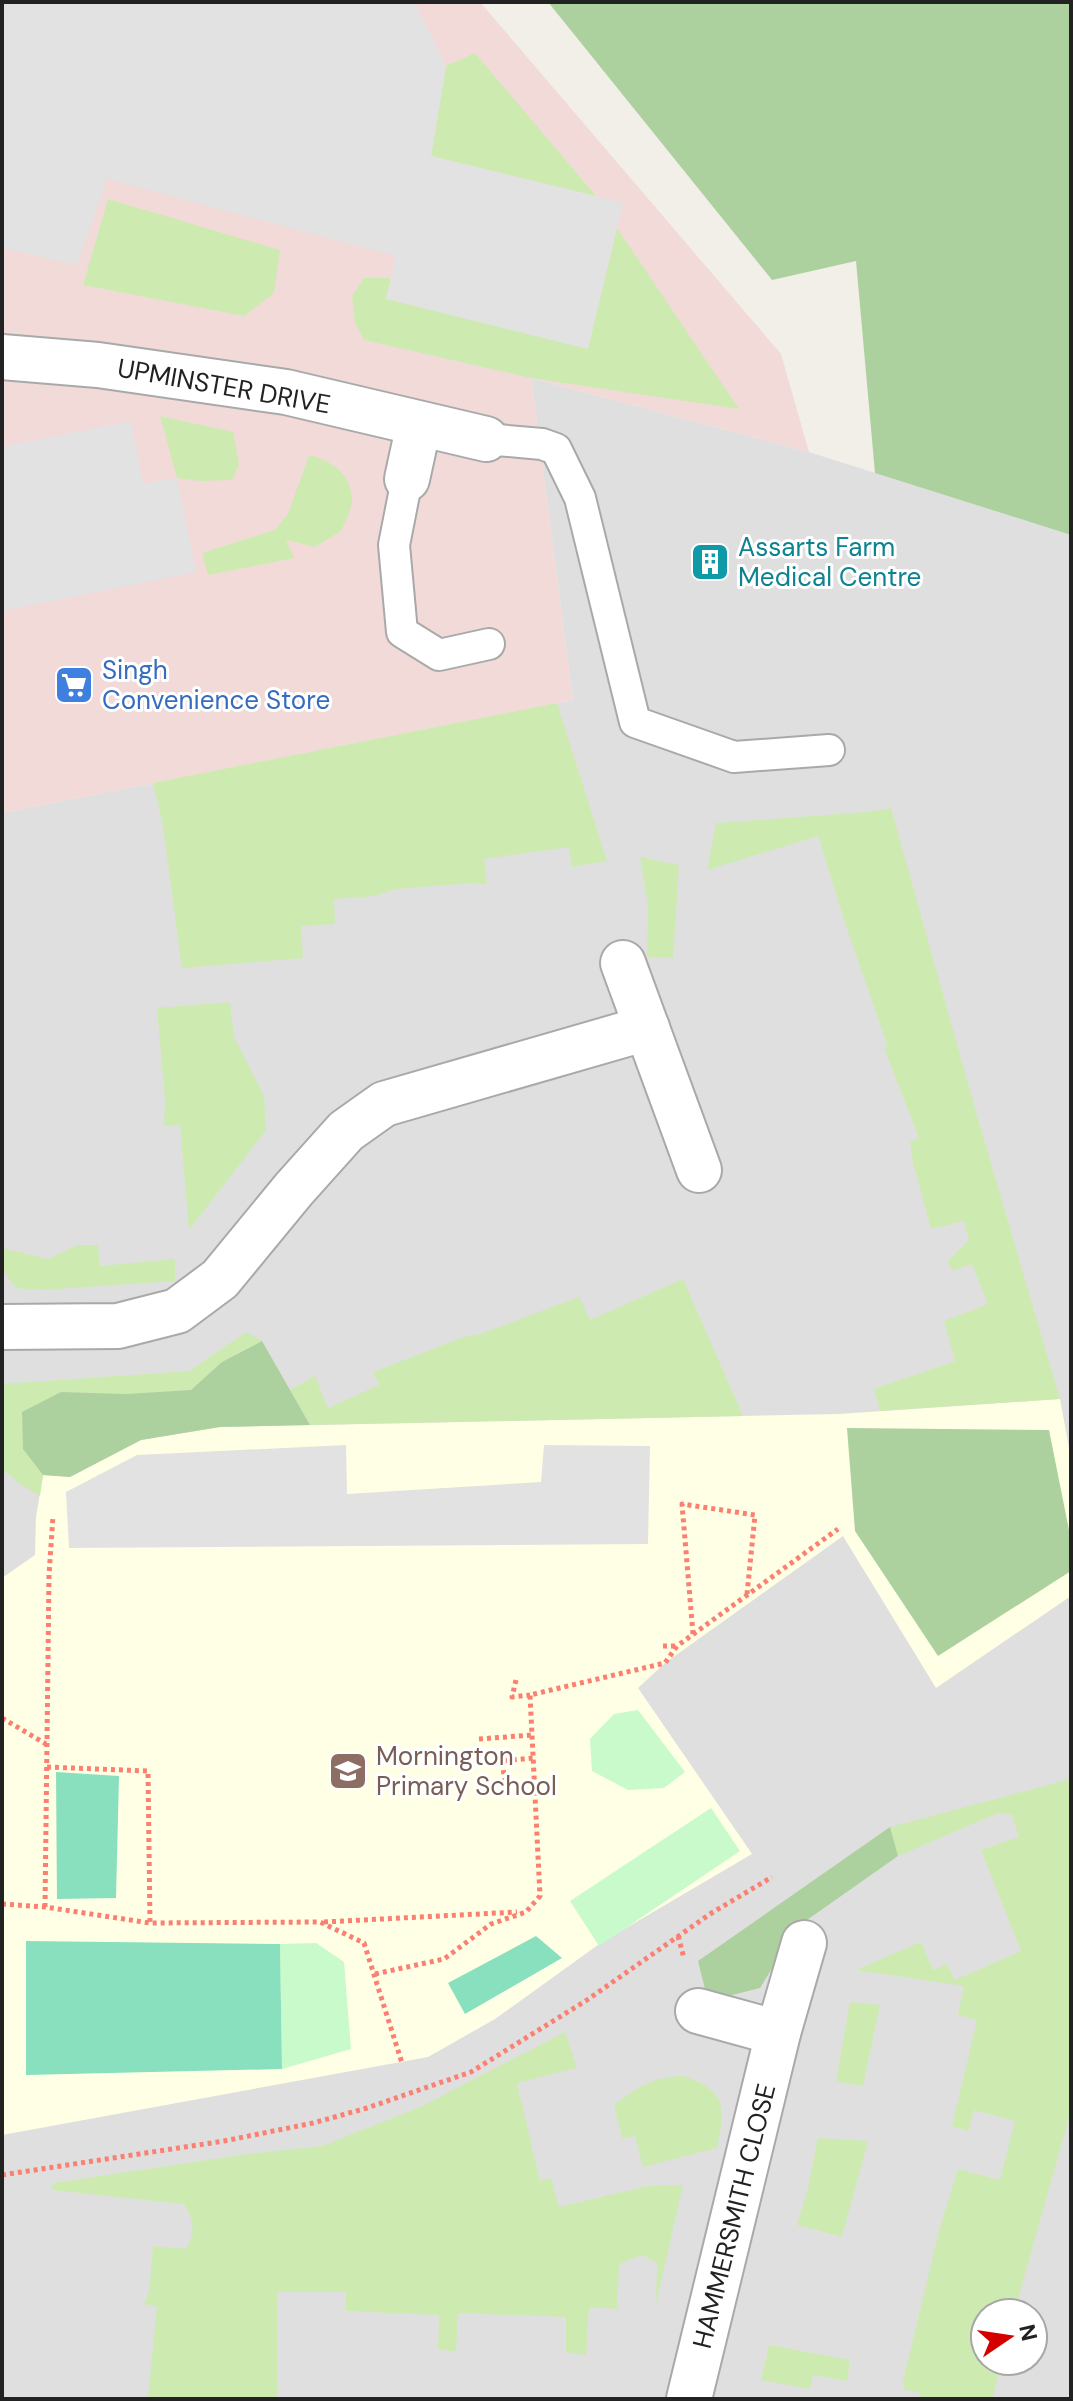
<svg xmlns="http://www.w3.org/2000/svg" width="1073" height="2401" viewBox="0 0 1073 2401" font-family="'DM Sans',sans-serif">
	<rect width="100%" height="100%" fill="#f2efe9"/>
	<!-- residential -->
	<path fill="#e0dfdf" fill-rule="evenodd" d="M531 378 809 452 1071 535V2399H2V813L573 700ZM985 2313H1033V2361H985Z"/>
	<!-- commercial -->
	<polygon fill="#f2dad9" points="2,2 480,2 781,354 809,452 531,378 573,700 2,813"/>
	<!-- education -->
	<polygon fill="#ffffe5" points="1060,1399 1071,1459 1071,1596 936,1688 843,1536 665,1663 638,1688 752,1854 602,1942 495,2019 428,2057 2,2135 2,1578 35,1555 36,1517 43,1475 70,1477 141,1440 220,1427 839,1414"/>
	<!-- grass -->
	<g fill="#cdebb0">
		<polygon points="475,53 596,196 431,156 446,66"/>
		<polygon points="108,199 280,250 274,293 244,316 83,285"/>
		<polygon points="617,228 739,409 531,378 364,340 355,323 352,296 364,278 391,278 386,298 587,348"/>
		<polygon points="160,416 233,432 239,464 232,480 200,481 177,478"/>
		<path d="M309 455C331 460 351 474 352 499 352 509 345 522 341 531L315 547 286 540 294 558 208 575 202 553 275 530 288 514Z"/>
		<polygon points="557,703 607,861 572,867 569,847 484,859 487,884 474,883 396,889 374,896 334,899 335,924 301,926 303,958 182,968 162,820 153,783"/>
		<polygon points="891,808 976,1112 1060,1399 880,1411 874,1389 955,1361 944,1321 988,1304 972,1264 952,1271 948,1261 969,1240 964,1221 931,1229 912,1159 910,1142 919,1138 884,1048 888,1047 848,932 818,836 707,870 716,823 866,812"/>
		<polygon points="640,857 679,865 673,958 647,957 648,905"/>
		<polygon points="230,1002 234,1037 264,1096 266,1130 189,1230 180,1125 164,1126 165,1100 157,1008"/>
		<polygon points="77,1245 98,1245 100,1266 175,1259 175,1281 42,1290 16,1288 2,1269 2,1248 48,1259"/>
		<polygon points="683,1279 743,1416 310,1425 290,1390 315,1376 328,1408 379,1385 373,1372 464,1337 480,1334 579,1297 590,1320"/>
		<polygon points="246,1332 262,1341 222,1362 191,1390 126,1394 61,1392 23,1449 43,1475 40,1496 20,1484 2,1469 2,1384 189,1371"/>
		<polygon points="1071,1779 1071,2111 1014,2313 985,2313 985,2361 1002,2361 992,2399 919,2399 920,2392 904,2390 903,2381 940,2227 958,2169 1000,2180 1015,2121 974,2110 968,2131 952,2126 977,2020 958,2015 964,1986 856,1970 921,1942 933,1970 947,1964 955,1980 1021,1951 981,1850 1019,1837 1012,1815 998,1813 898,1856 890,1827"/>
		<polygon points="850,2002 880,2005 863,2086 836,2081"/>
		<path d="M565 2032 577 2068 517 2083 540 2181 551 2178 559 2207 648 2186 683 2185 656 2304 657 2263 642 2255 619 2264 617 2309 589 2307 586 2355 566 2352V2317L458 2313 456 2352 438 2349 439 2315 346 2311V2292H277V2399H148L157 2306 144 2304 149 2291 153 2246 186 2249C195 2232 195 2221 184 2204L52 2190 53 2183 248 2154 322 2146 420 2107Z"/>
		<path d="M683 2076C727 2090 726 2109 717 2148L643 2167 635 2136 622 2138 614 2105C637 2087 654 2077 683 2076Z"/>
		<polygon points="818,2138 868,2141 842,2237 797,2225 807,2192"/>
		<polygon points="769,2345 850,2360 847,2381 813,2375 810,2389 761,2380"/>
	</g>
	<!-- forest -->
	<g fill="#add19e">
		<polygon points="548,2 1071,2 1071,535 875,473 856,261 772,280"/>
		<polygon points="262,1341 310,1425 220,1427 141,1440 70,1477 43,1475 23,1449 22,1412 61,1392 126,1394 191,1390 222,1362"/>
		<polygon points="847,1428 1049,1430 1071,1540 1071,1571 938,1656 855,1531"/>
		<polygon points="890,1827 898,1856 797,1927 760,1988 708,2001 698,1961"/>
	</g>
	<!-- park -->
	<g fill="#c8facc">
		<polygon points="638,1710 685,1772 664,1788 628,1790 592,1771 590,1739 614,1714"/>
		<polygon points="711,1808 740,1851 599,1946 570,1901"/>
		<polygon points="316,1943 344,1962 351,2049 282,2069 280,1944"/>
	</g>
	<!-- pitch -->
	<g fill="#88e0be">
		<polygon points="56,1772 119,1776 116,1898 57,1899"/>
		<polygon points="536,1936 562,1958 465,2014 448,1983"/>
		<polygon points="26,1941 280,1944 282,2069 26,2075"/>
	</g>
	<!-- parking -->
	<g fill="#e2e2e2">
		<polygon points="2,2 414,2 446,66 431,156 623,203 588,349 386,299 396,256 107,179 77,265 2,248"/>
		<polygon points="131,421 143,484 177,478 196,572 2,611 2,447"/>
		<polygon points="346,1445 347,1494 541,1482 544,1445 650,1446 648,1544 69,1548 66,1492 137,1455"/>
	</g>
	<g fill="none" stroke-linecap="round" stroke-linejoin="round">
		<defs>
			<g id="lane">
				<polyline points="486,439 542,444 556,449 580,498 635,722 734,757 829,750"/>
				<polyline points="407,479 394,545 402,632 439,655 489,644"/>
			</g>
			<g id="street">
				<polyline points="2,357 98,365 286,392 486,439"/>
				<polyline points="407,479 419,424"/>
				<polyline points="623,963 699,1170"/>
				<polyline points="2,1327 118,1326 177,1311 220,1279 294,1189 346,1131 384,1104 647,1028"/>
				<polyline points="698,2011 778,2033"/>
				<polyline points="689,2399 778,2033 804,1943"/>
			</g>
		</defs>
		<!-- lane casing -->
		<use href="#lane" stroke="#a9a9a9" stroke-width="34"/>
		<!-- street casing -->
		<use href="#street" stroke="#a9a9a9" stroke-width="48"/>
		<!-- path -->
		<g stroke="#fa8072" stroke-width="5" stroke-dasharray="4 4" stroke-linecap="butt">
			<polyline points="693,1634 682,1504 755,1515 747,1594"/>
			<polyline points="663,1646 676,1646"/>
			<polyline points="516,1680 512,1697 530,1695"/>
			<polyline points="2,1718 46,1744"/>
			<polyline points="479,1739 532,1735"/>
			<polyline points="47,1767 148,1771 150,1923"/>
			<polyline points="505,1782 502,1761 533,1758"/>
			<polyline points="2,1904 45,1907 150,1923 320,1922 364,1943 402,2063"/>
			<polyline points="45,1907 49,1575 53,1516"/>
			<polyline points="324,1922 517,1912"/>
			<polyline points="678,1936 684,1958"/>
			<polyline points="375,1974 444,1959 491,1924 526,1912 540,1896 530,1695 665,1663 677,1646 838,1529"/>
			<polyline points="2,2175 224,2141 313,2123 367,2108 471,2072 587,2000 710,1914 772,1877"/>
		</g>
		<!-- lane -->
		<use href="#lane" stroke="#fff" stroke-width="30"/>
		<!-- street -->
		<use href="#street" stroke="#fff" stroke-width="44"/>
	</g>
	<!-- icons -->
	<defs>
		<symbol id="building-square" viewBox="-11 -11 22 22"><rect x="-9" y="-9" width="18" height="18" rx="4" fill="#0f9aa8" stroke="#fff"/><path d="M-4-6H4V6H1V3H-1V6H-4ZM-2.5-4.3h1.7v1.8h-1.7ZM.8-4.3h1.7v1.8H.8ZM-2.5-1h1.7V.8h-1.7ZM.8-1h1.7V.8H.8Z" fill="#fff"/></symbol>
		<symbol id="supermarket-square" viewBox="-11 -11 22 22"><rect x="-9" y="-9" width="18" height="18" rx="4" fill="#3f7fe0" stroke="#fff"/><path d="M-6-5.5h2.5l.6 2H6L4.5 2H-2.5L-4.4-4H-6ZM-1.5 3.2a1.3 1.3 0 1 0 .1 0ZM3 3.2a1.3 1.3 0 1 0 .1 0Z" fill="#fff"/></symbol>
		<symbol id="school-square" viewBox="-11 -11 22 22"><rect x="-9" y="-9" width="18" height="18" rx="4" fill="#8d6e63" stroke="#fff"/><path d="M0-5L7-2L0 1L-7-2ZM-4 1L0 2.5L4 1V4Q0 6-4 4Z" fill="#fff"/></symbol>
	</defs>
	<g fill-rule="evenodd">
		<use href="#building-square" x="688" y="540" width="44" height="44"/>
		<use href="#supermarket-square" x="52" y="663" width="44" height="44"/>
		<use href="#school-square" x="326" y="1749" width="44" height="44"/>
	</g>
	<g text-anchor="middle" stroke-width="6" stroke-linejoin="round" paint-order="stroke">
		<!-- street labels -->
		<g font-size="26" fill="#222" stroke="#fff">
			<text transform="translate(224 386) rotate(10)" y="9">UPMINSTER DRIVE</text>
			<text transform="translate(734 2216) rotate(-76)" y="9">HAMMERSMITH CLOSE</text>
		</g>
		<!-- culture labels -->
		<g font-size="26" fill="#0d838f" stroke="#fff" text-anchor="start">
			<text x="738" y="556">Assarts Farm<tspan x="738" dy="30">Medical Centre</tspan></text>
		</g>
		<!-- shop labels -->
		<g font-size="26" fill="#366cbe" stroke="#fff" text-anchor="start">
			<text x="102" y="679">Singh<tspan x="102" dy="30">Convenience Store</tspan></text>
		</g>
		<!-- education labels -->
		<g font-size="26" fill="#785e54" stroke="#fff" text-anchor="start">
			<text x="376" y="1765">Mornington<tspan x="376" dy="30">Primary School</tspan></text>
		</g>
	</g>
	<!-- border -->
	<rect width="1073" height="2401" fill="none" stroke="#222222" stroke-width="8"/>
	<!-- north arrow -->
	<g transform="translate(1009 2337) rotate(77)"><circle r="38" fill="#ffffff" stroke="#a7a7a7" stroke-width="2"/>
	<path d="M0-6L14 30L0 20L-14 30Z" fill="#d40000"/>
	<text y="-12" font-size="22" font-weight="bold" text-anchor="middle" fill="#222222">N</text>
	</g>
</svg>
